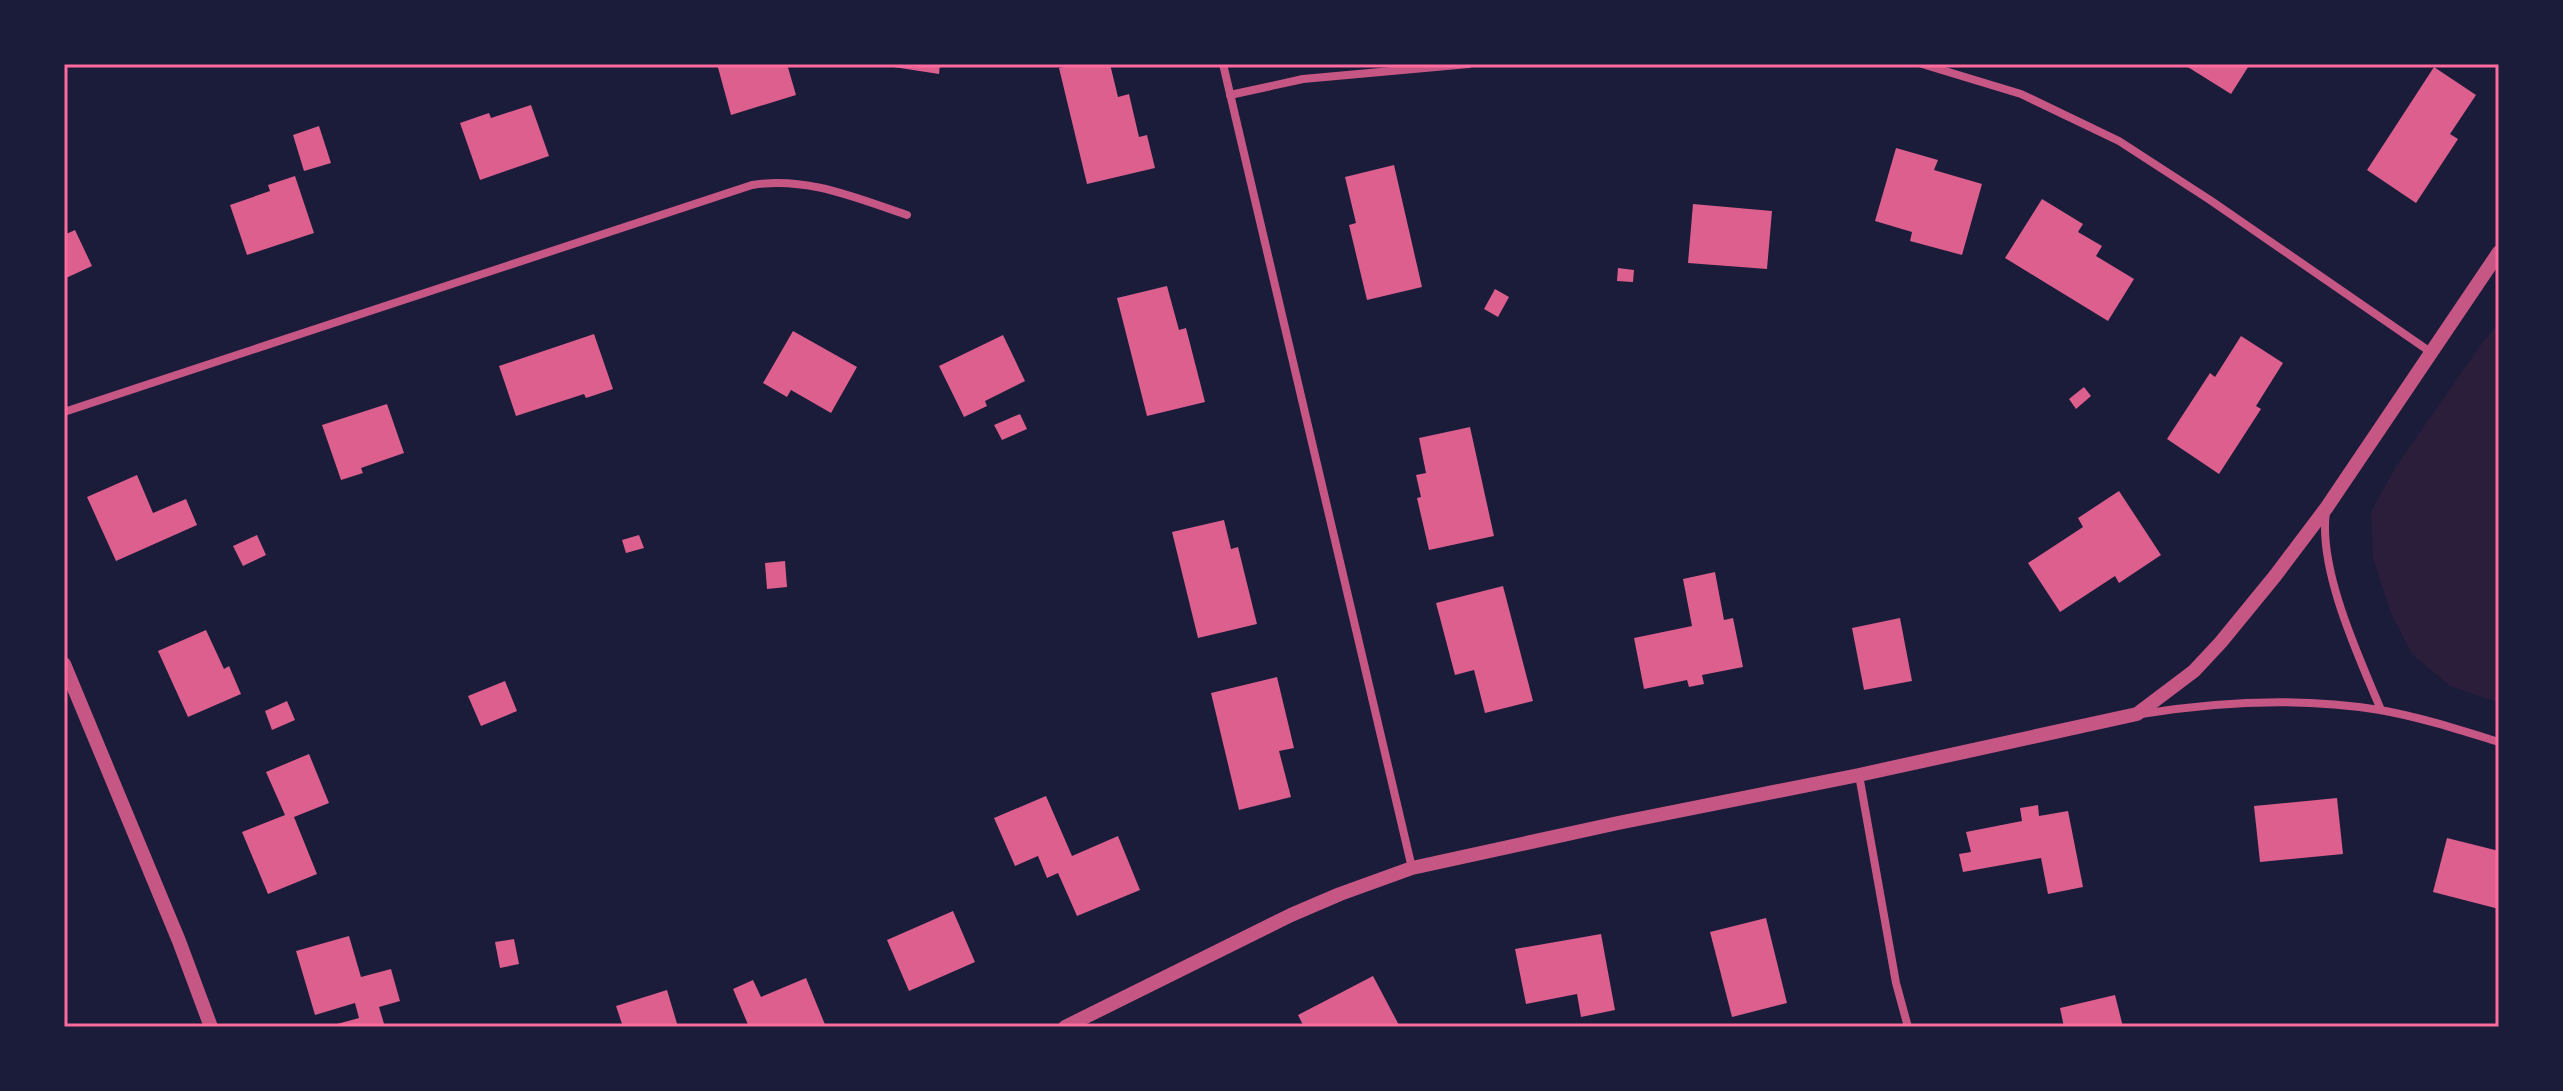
<svg xmlns="http://www.w3.org/2000/svg" width="2563" height="1091" viewBox="0 0 2563 1091" font-family="Figtree,sans-serif">
	<rect width="100%" height="100%" fill="#1b1b3a"/>
	<!-- green -->
	<polygon fill="#2a1e3b" points="2499,322 2499,703 2450,686 2412,654 2391,613 2373,558 2371,512 2395,468 2478,349"/>
	<!-- building -->
	<g fill="#dd5f8e">
		<polygon points="717,64 787,64 796,95 731,115"/>
		<polygon points="874,64 940,64 939,74"/>
		<polygon points="1076,64 1110,64 1118,97 1129,94 1139,137 1147,135 1155,168 1087,184 1059,68"/>
		<polygon points="2183,64 2250,64 2231,94"/>
		<polygon points="2434,67 2476,95 2450,134 2458,139 2416,203 2367,170"/>
		<polygon points="531,105 549,156 480,180 460,123 489,113 491,118"/>
		<polygon points="319,126 331,163 304,171 293,135"/>
		<polygon points="1896,148 1938,160 1934,170 1982,184 1962,255 1910,241 1912,232 1875,221"/>
		<polygon points="1394,165 1422,287 1367,300 1349,225 1356,223 1345,177"/>
		<polygon points="295,176 314,233 247,255 230,205 270,191 268,185"/>
		<polygon points="2042,199 2083,224 2078,232 2102,246 2096,256 2134,279 2108,321 2005,258"/>
		<polygon points="1693,204 1772,211 1767,269 1688,263"/>
		<polygon points="75,230 92,266 66,278 64,235"/>
		<polygon points="1618,268 1634,270 1633,282 1617,281"/>
		<polygon points="1167,286 1179,330 1186,328 1205,402 1147,416 1117,298"/>
		<polygon points="1495,289 1509,297 1498,317 1484,309"/>
		<polygon points="793,331 857,367 831,413 791,390 787,397 763,383"/>
		<polygon points="594,334 613,389 586,398 584,394 516,416 499,366"/>
		<polygon points="1003,335 1025,381 985,401 987,406 964,417 939,366"/>
		<polygon points="2241,336 2283,363 2256,406 2261,409 2219,474 2167,439 2210,373 2215,377"/>
		<polygon points="2084,387 2091,396 2076,409 2069,399"/>
		<polygon points="387,404 404,453 361,468 363,473 341,480 322,425"/>
		<polygon points="1020,414 1027,429 1002,440 994,425"/>
		<polygon points="1470,427 1494,536 1429,550 1417,498 1421,497 1416,475 1426,473 1419,438"/>
		<polygon points="137,475 153,513 186,499 197,525 116,561 87,497"/>
		<polygon points="2119,491 2161,555 2119,583 2115,576 2060,612 2028,563 2083,527 2078,518"/>
		<polygon points="1224,520 1231,549 1238,547 1257,624 1198,638 1172,532"/>
		<polygon points="257,535 266,555 243,566 233,546"/>
		<polygon points="639,535 644,548 626,553 622,540"/>
		<polygon points="785,561 787,587 767,589 765,563"/>
		<polygon points="1715,572 1724,620 1733,618 1743,667 1702,675 1704,684 1689,687 1687,680 1644,689 1634,638 1692,626 1683,579"/>
		<polygon points="1503,586 1533,701 1485,713 1474,670 1455,675 1436,603"/>
		<polygon points="1900,618 1912,681 1864,690 1852,628"/>
		<polygon points="206,630 224,669 229,666 241,694 188,717 158,651"/>
		<polygon points="1277,677 1294,748 1279,751 1291,797 1239,810 1211,693"/>
		<polygon points="505,681 517,711 481,726 468,696"/>
		<polygon points="287,701 295,720 272,730 265,711"/>
		<polygon points="309,754 329,803 294,817 317,874 268,894 242,832 285,815 266,772"/>
		<polygon points="1046,796 1072,856 1118,836 1140,890 1077,916 1058,873 1047,878 1038,856 1015,866 994,818"/>
		<polygon points="2337,798 2343,854 2260,862 2254,806"/>
		<polygon points="2038,805 2039,816 2068,811 2083,887 2048,894 2041,858 1963,872 1959,854 1971,852 1966,832 2022,821 2020,808"/>
		<polygon points="2447,838 2499,851 2499,909 2433,892"/>
		<polygon points="953,911 975,962 909,991 887,940"/>
		<polygon points="1766,918 1787,1003 1732,1017 1710,932"/>
		<polygon points="1601,934 1615,1010 1581,1017 1577,994 1526,1004 1515,949"/>
		<polygon points="349,936 361,977 391,969 400,1001 379,1007 385,1027 338,1027 337,1024 359,1018 355,1003 315,1015 296,951"/>
		<polygon points="514,939 519,964 500,968 495,942"/>
		<polygon points="1373,976 1400,1027 1304,1027 1298,1015"/>
		<polygon points="806,978 826,1027 749,1027 733,989 753,980 761,997"/>
		<polygon points="667,990 678,1027 623,1027 616,1006"/>
		<polygon points="2115,995 2123,1027 2064,1027 2060,1008"/>
	</g>
	<g fill="none" stroke-linecap="round" stroke-linejoin="round">
		<!-- minor -->
		<g stroke="#c65784" stroke-width="8">
			<polyline points="1223,64 1412,868"/>
			<polyline points="1922,64 2021,94 2119,141 2210,200 2432,353"/>
			<polyline points="1230,95 1303,79 1469,64"/>
			<path d="M64 412 752 185C806 176 856 198 907 215"/>
			<path d="M2326 512C2318 570 2359 657 2381 710"/>
			<path d="M2141 714C2221 701 2300 697 2380 710 2420 717 2460 730 2499 742"/>
			<polyline points="1859,775 1896,983 1908,1027"/>
		</g>
		<!-- tertiary -->
		<g stroke="#c65784" stroke-width="14">
			<polyline points="64,664 179,941 211,1027"/>
			<polyline points="1065,1027 1291,915 1340,894 1412,868 1618,823 1859,775 2137,714 2194,671 2221,642 2275,576 2327,507 2499,252"/>
		</g>
	</g>
	<!-- border -->
	<rect width="2563" height="1091" fill="none" stroke="#1b1b3a" stroke-width="132"/>
	<rect x="66" y="66" width="2431" height="959" fill="none" stroke="#ff6b9d" stroke-width="3"/>
</svg>
